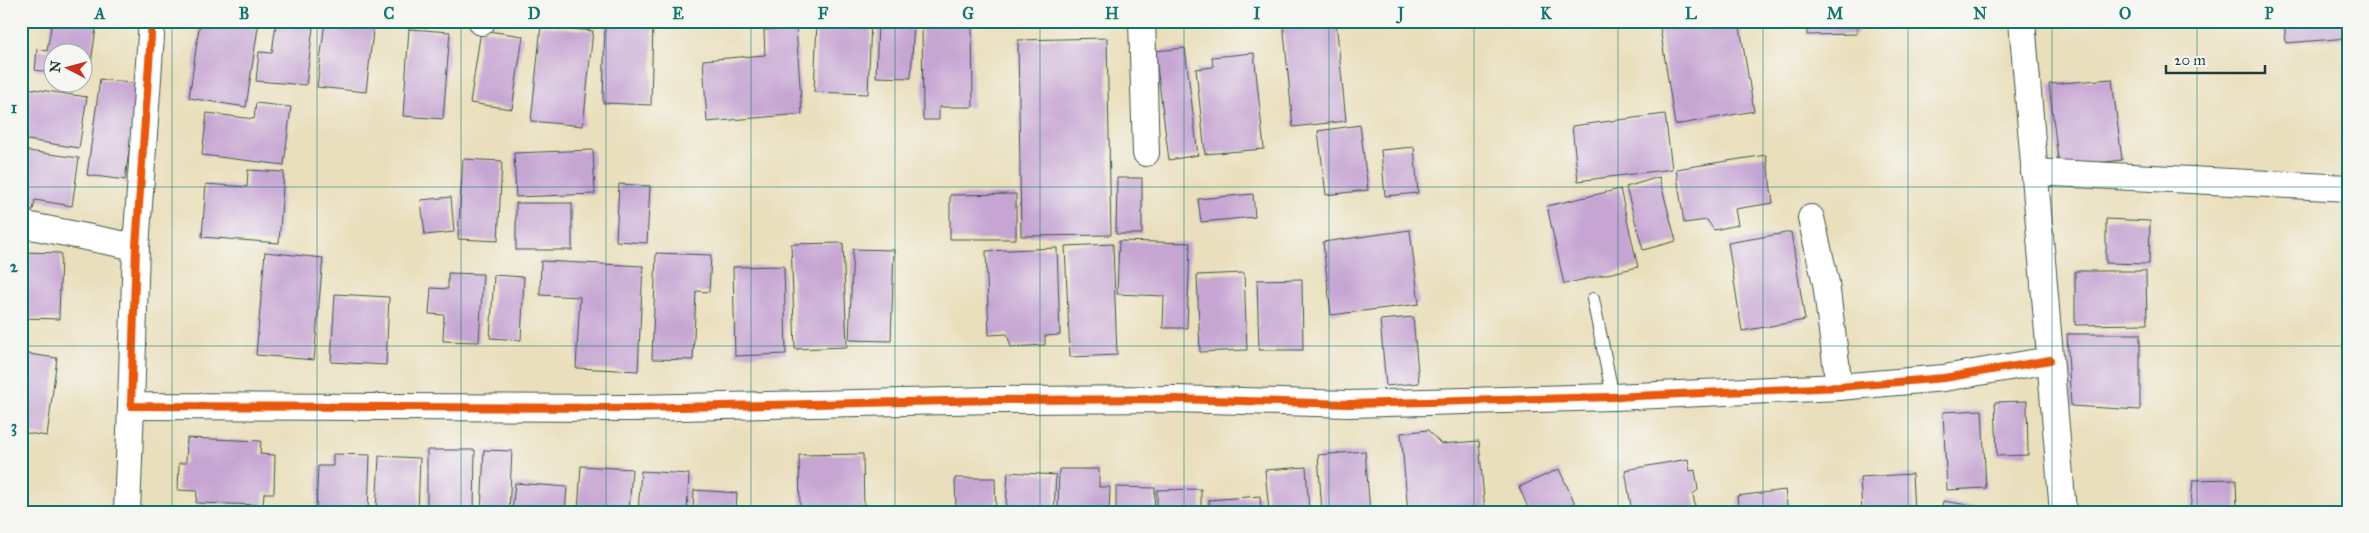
<svg xmlns="http://www.w3.org/2000/svg" width="2369" height="533" viewBox="0 0 2369 533" font-family="'IM FELL Great Primer',serif">
	<rect width="100%" height="100%" fill="#f6f6f2"/>
	<filter id="ink" filterUnits="userSpaceOnUse"><feTurbulence type="fractalNoise" baseFrequency=".02" numOctaves="2"/><feDisplacementMap in="SourceGraphic" scale="10" xChannelSelector="R" yChannelSelector="G"/><feConvolveMatrix kernelMatrix="1 2 1 2 8 2 1 2 1" color-interpolation-filters="sRGB"/></filter>
	<filter id="wash" filterUnits="userSpaceOnUse"><feTurbulence type="fractalNoise" baseFrequency=".0096" numOctaves="4" result="noise"/><feDisplacementMap in="SourceGraphic" scale="20" xChannelSelector="R" yChannelSelector="G"/><feGaussianBlur stdDeviation="1.12" result="paint"/><feColorMatrix in="noise" values="0 0 0 0 0 0 0 0 0 0 0 0 0 0 0 0 0 1.4 0 .05"/><feComposite in="paint" operator="in"/></filter>
	<g filter="url(#wash)">
		<rect width="100%" height="100%" fill="#eadfbc"/>
		<g id="blocks">
			<!-- building -->
			<g fill="#c6a5d3">
				<polygon points="52,21 97,21 91,63 82,62 82,52 52,52 52,73 35,70 37,49 47,51"/>
				<polygon points="200,21 259,21 246,107 189,98"/>
				<polygon points="325,21 374,22 366,92 317,87"/>
				<polygon points="605,21 653,21 651,105 603,103"/>
				<polygon points="817,21 871,21 868,94 814,92"/>
				<polygon points="878,21 914,21 911,78 876,77"/>
				<polygon points="922,21 972,21 973,107 939,107 939,120 923,120"/>
				<polygon points="979,21 1006,21 1006,23 979,24"/>
				<polygon points="1283,21 1336,21 1346,121 1293,127"/>
				<polygon points="1659,21 1739,21 1754,111 1675,125"/>
				<polygon points="1807,21 1857,21 1857,34 1807,35"/>
				<polygon points="2284,21 2348,21 2348,38 2286,43"/>
				<polygon points="276,23 313,27 306,85 256,81 259,52 272,53"/>
				<polygon points="541,26 593,31 583,126 531,121"/>
				<polygon points="796,27 802,114 707,122 703,60 765,55 764,30"/>
				<polygon points="409,29 450,32 443,119 403,116"/>
				<polygon points="481,30 523,36 512,109 470,103"/>
				<polygon points="1107,38 1111,235 1021,236 1018,40"/>
				<polygon points="1185,48 1198,155 1169,160 1155,51"/>
				<polygon points="1254,53 1264,149 1205,154 1196,69 1213,67 1212,57"/>
				<polygon points="100,79 138,84 125,180 87,175"/>
				<polygon points="2112,79 2122,160 2059,167 2049,84"/>
				<polygon points="27,88 87,97 79,148 21,139"/>
				<polygon points="256,103 291,107 284,165 202,155 207,113 254,119"/>
				<polygon points="1665,114 1672,169 1578,181 1572,126"/>
				<polygon points="1360,125 1368,190 1326,195 1318,131"/>
				<polygon points="1414,147 1418,193 1385,196 1381,150"/>
				<polygon points="21,150 79,158 72,206 35,200 33,210 21,208"/>
				<polygon points="593,150 595,194 516,197 514,153"/>
				<polygon points="1766,155 1773,203 1735,209 1738,225 1714,230 1707,220 1684,223 1676,169"/>
				<polygon points="463,159 502,161 498,241 458,239"/>
				<polygon points="248,170 284,172 279,243 202,237 206,184 247,187"/>
				<polygon points="1659,177 1676,241 1643,250 1626,187"/>
				<polygon points="1117,178 1142,178 1142,234 1116,234"/>
				<polygon points="619,184 650,186 647,243 616,241"/>
				<polygon points="1620,189 1638,267 1564,284 1547,206"/>
				<polygon points="1016,194 1016,239 950,239 950,195"/>
				<polygon points="1253,194 1255,217 1201,222 1198,199"/>
				<polygon points="451,197 454,232 425,235 421,200"/>
				<rect x="516" y="203" width="56" height="47"/>
				<polygon points="2106,219 2150,221 2149,264 2106,263"/>
				<polygon points="1410,230 1419,304 1331,315 1323,242"/>
				<polygon points="1791,232 1805,320 1742,331 1728,243"/>
				<polygon points="1119,241 1190,243 1187,328 1163,328 1164,296 1117,294"/>
				<polygon points="843,243 847,347 795,349 791,244"/>
				<polygon points="1113,244 1117,355 1070,357 1065,246"/>
				<polygon points="1057,248 1060,335 1045,336 1045,345 1011,347 1007,334 989,335 986,251"/>
				<polygon points="853,249 894,250 891,341 849,340"/>
				<polygon points="21,252 61,253 59,319 21,318"/>
				<polygon points="265,252 323,258 314,360 256,355"/>
				<polygon points="656,253 711,255 709,292 696,291 693,360 652,359"/>
				<polygon points="541,261 643,266 638,371 576,368 580,297 540,295"/>
				<polygon points="784,266 786,354 735,356 733,267"/>
				<polygon points="2075,271 2146,271 2147,324 2075,325"/>
				<polygon points="448,273 483,274 479,342 443,341 444,315 429,314 431,288 448,289"/>
				<polygon points="1244,273 1247,350 1200,352 1197,275"/>
				<polygon points="494,275 524,277 521,340 490,338"/>
				<polygon points="1302,279 1303,350 1259,350 1257,280"/>
				<polygon points="335,294 389,297 386,365 331,362"/>
				<polygon points="1413,317 1419,383 1386,386 1380,320"/>
				<polygon points="2067,334 2140,334 2140,410 2071,406"/>
				<polygon points="21,353 57,358 47,436 21,432"/>
				<polygon points="2027,401 2028,455 1997,456 1995,402"/>
				<polygon points="1982,410 1986,488 1947,490 1943,412"/>
				<polygon points="1428,430 1441,444 1479,441 1485,512 1408,512 1401,433"/>
				<polygon points="187,438 261,441 260,454 275,455 274,493 264,493 263,505 196,503 197,491 178,490 179,463 186,463"/>
				<polygon points="427,450 475,450 474,512 427,512"/>
				<polygon points="484,450 512,451 509,512 481,512"/>
				<polygon points="1365,451 1370,512 1322,512 1318,455"/>
				<polygon points="333,454 370,455 368,512 316,512 318,466 333,466"/>
				<polygon points="863,454 864,512 800,512 799,455"/>
				<polygon points="379,456 420,458 418,512 376,512"/>
				<polygon points="1688,459 1690,471 1695,470 1698,490 1693,494 1696,512 1632,512 1625,470"/>
				<polygon points="581,466 632,469 629,512 578,512"/>
				<polygon points="1306,467 1309,512 1269,512 1265,470"/>
				<polygon points="1059,469 1099,469 1099,487 1110,487 1109,512 1058,512"/>
				<polygon points="1559,469 1579,512 1530,512 1519,487"/>
				<polygon points="641,471 689,474 687,512 638,512"/>
				<polygon points="1008,472 1056,475 1054,512 1016,512 1016,508 1006,507"/>
				<polygon points="1912,474 1914,512 1862,512 1860,477"/>
				<polygon points="955,478 995,478 996,512 956,512"/>
				<polygon points="2236,479 2237,512 2190,512 2193,480"/>
				<polygon points="515,483 567,487 565,512 512,512"/>
				<polygon points="1116,487 1155,488 1154,512 1116,512"/>
				<polygon points="1201,489 1201,512 1157,512 1157,490"/>
				<polygon points="694,490 737,493 736,512 693,512"/>
				<polygon points="1785,490 1788,512 1739,512 1737,496"/>
				<polygon points="1260,496 1261,512 1210,512 1209,500"/>
				<polygon points="1943,501 1987,508 1986,512 1941,512"/>
			</g>
		</g>
	</g>
	<g filter="url(#ink)">
		<use href="#blocks" fill-opacity="0" stroke="#3d5548" stroke-width="1"/>
		<g fill="none" stroke-linecap="round" stroke-linejoin="round">
			<defs>
				<polyline id="service" points="1593,299 1613,397"/>
				<g id="minor">
					<polyline points="152,21 136,247 131,406 634,408 995,400 1174,399 1349,404 1613,397 1839,387 1944,378 2050,360"/>
					<polyline points="482,21 482,22"/>
					<polyline points="1142,21 1146,153"/>
					<polyline points="2022,21 2063,512"/>
					<polyline points="2034,172 2348,188"/>
					<polyline points="1811,218 1826,283 1839,387"/>
					<polyline points="21,224 136,247"/>
					<polyline points="127,512 131,406"/>
				</g>
			</defs>
			<!-- service casing -->
			<use href="#service" stroke="#3d5548" stroke-width="14"/>
			<!-- minor casing -->
			<use href="#minor" stroke="#3d5548" stroke-width="28"/>
			<!-- service -->
			<use href="#service" stroke="#fff" stroke-width="12"/>
			<!-- minor -->
			<use href="#minor" stroke="#fff" stroke-width="26"/>
			<defs>
				<polyline id="cycleway" points="152,21 136,247 131,406 634,408 995,400 1174,399 1349,404 1613,397 1839,387 1944,378 2050,360"/>
			</defs>
			<!-- cycleway casing -->
			<use href="#cycleway" stroke="#f6f6f2" stroke-width="11"/>
			<!-- cycleway -->
			<use href="#cycleway" stroke="#e8590c" stroke-width="8"/>
		</g>
	</g>
	<!-- grid -->
	<path fill="none" stroke="#0f766e" stroke-width="1" stroke-opacity="0.55" d="M172 21V512M317 21V512M461 21V512M606 21V512M751 21V512M895 21V512M1040 21V512M1184 21V512M1329 21V512M1474 21V512M1618 21V512M1763 21V512M1908 21V512M2052 21V512M2197 21V512M21 187H2348M21 346H2348"/>
	<!-- margin -->
	<rect width="2369" height="533" fill="none" stroke="#f6f6f2" stroke-width="55"/>
	<!-- north arrow -->
	<g transform="translate(68 68) rotate(276)"><circle r="24" fill="#f6f6f2" stroke="#a0aca6"/>
	<path d="M0-4L9 19L0 12L-9 19Z" fill="#c8321e"/>
	<text y="-8" font-size="14" font-weight="bold" text-anchor="middle" fill="#1f3d34">N</text>
	</g>
	<!-- scale -->
	<path d="M2166 65v8h99v-8" fill="none" stroke="#1f3d34" stroke-width="2.5"/>
	<text x="2174" y="65" font-size="15" fill="#1f3d34" stroke="#f6f6f2" stroke-width="4" paint-order="stroke">20 m</text>
	<rect x="28" y="28" width="2314" height="478" fill="none" stroke="#0f766e" stroke-width="2"/>
	<g font-size="16" text-anchor="middle" font-weight="bold" fill="#0f766e">
		<text x="100" y="19">A</text>
		<text x="244" y="19">B</text>
		<text x="389" y="19">C</text>
		<text x="534" y="19">D</text>
		<text x="678" y="19">E</text>
		<text x="823" y="19">F</text>
		<text x="968" y="19">G</text>
		<text x="1112" y="19">H</text>
		<text x="1257" y="19">I</text>
		<text x="1401" y="19">J</text>
		<text x="1546" y="19">K</text>
		<text x="1691" y="19">L</text>
		<text x="1835" y="19">M</text>
		<text x="1980" y="19">N</text>
		<text x="2125" y="19">O</text>
		<text x="2269" y="19">P</text>
		<text x="14" y="113">1</text>
		<text x="14" y="272">2</text>
		<text x="14" y="432">3</text>
	</g>
</svg>
